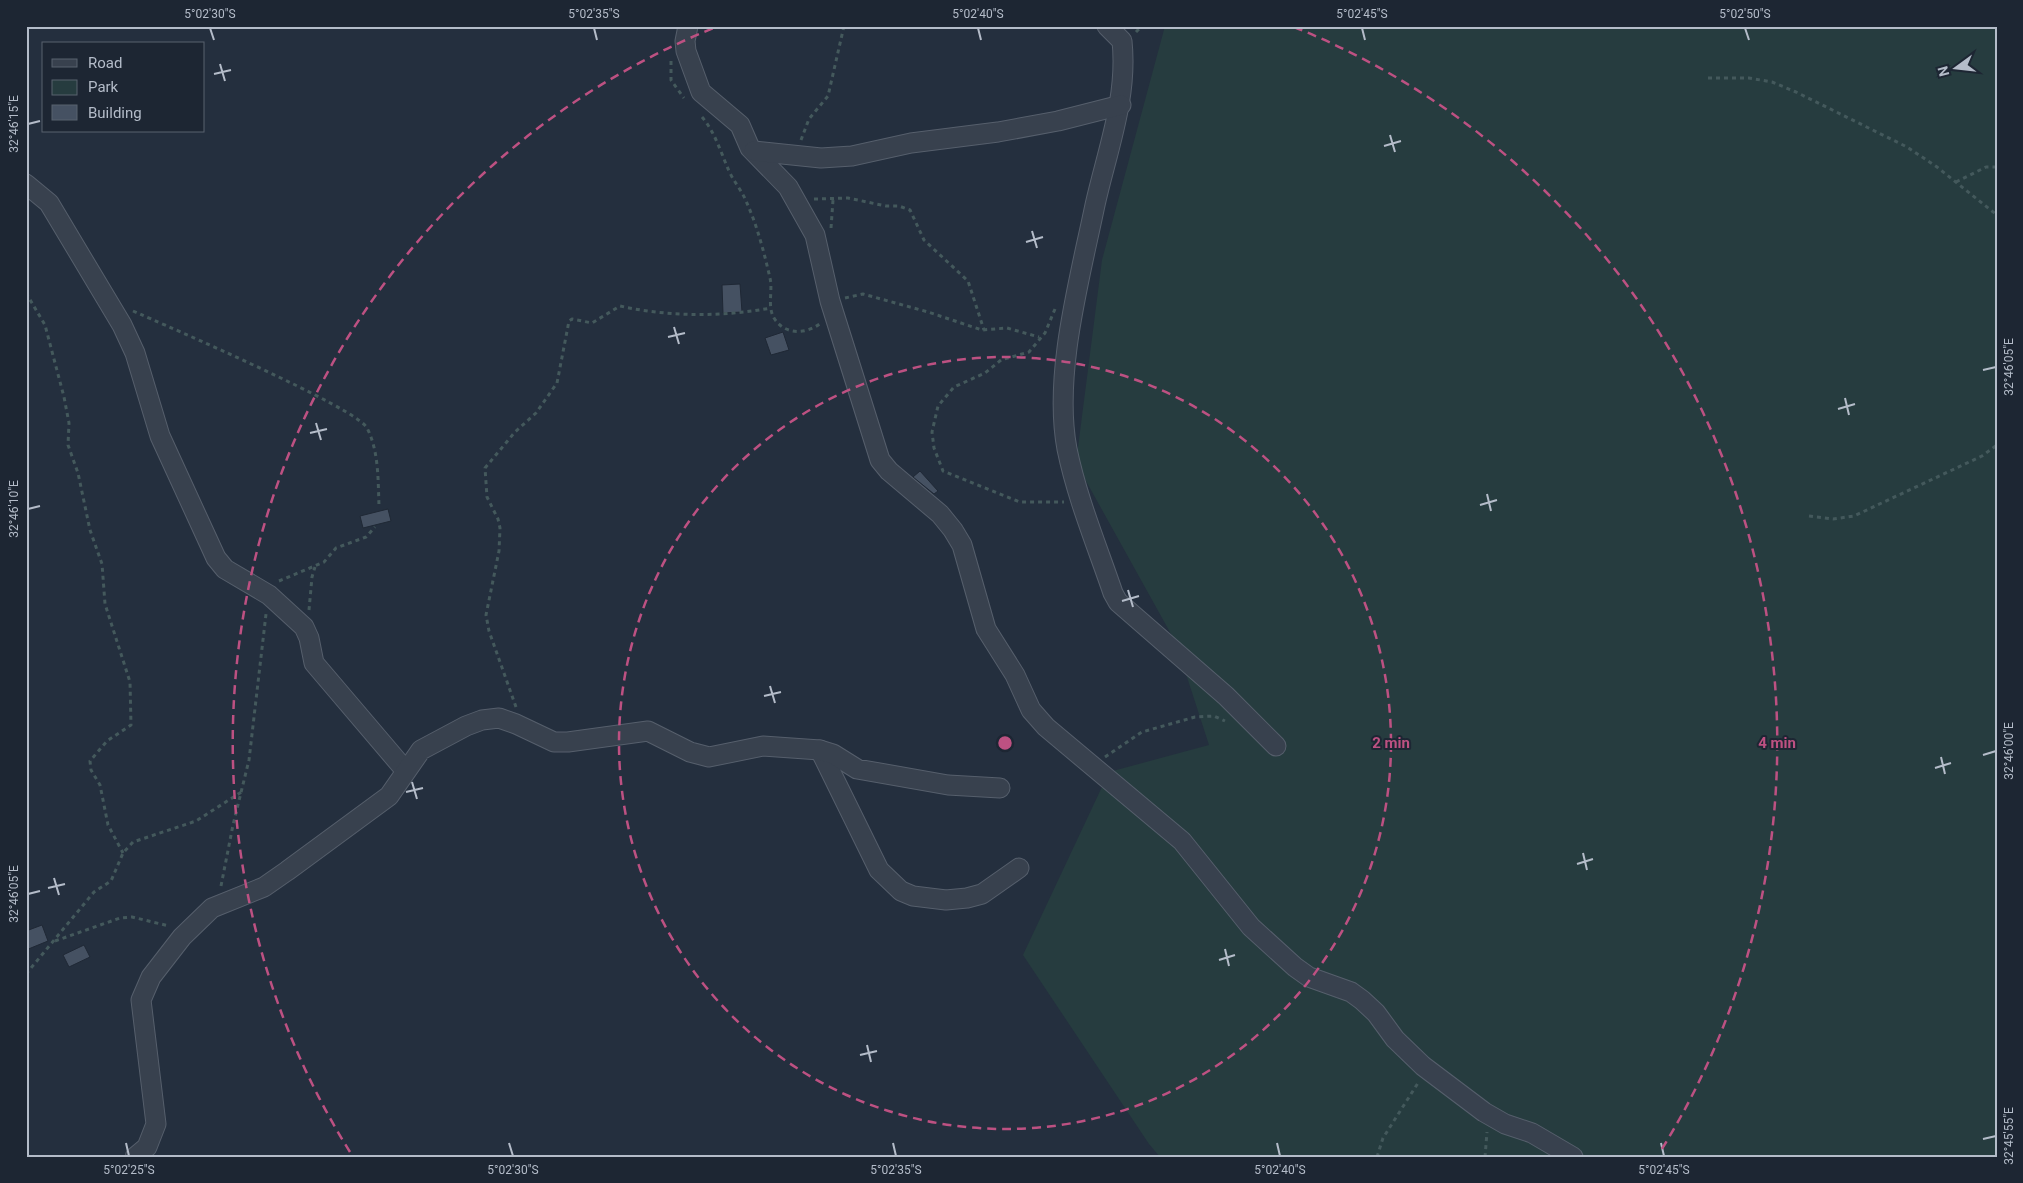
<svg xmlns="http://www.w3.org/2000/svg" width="2023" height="1183" viewBox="0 0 2023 1183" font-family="Roboto,sans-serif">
	<rect width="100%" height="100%" fill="#242f3e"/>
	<!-- green -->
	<polygon fill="#263c3f" points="1165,26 1997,26 1997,1157 1160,1157 1149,1144 1023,955 1109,772 1209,745 1176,643 1076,463 1102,260"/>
	<!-- building -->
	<g fill="#455162" stroke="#1f2835">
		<polygon points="740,284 742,312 723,313 722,285"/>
		<polygon points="783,332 789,350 771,355 765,338"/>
		<polygon points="920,471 938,491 934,494 913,477"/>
		<polygon points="388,509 391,521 363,528 360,516"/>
		<polygon points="42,925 48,941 26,950 26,931"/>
		<polygon points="84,945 90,957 69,967 63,955"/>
	</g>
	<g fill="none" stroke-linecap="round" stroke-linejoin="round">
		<defs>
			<g id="minor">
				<polyline points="688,26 685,41 686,51 701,92 740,125 750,148 788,187 815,235 830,301 880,460 889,471 940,514 953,530 962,545 986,629 1015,675 1031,710 1046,727 1182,841 1251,927 1295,967 1309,977 1351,992 1362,1000 1376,1013 1395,1039 1423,1066 1484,1112 1505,1124 1532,1133 1573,1157"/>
				<path d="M1107 26 1122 41C1128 98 1107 151 1095 205 1080 278 1053 375 1067 449 1077 498 1097 546 1113 593L1118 602 1226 696 1276 746"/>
				<polyline points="754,151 821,158 852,156 911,143 998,132 1058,121 1121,105"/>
				<polyline points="26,184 49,203 122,325 135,353 160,436 216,558 225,569 269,595 304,627 309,638 314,663 405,770"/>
				<polyline points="820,750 879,870 901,891 913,896 946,900 967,898 982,894 1019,868"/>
				<polyline points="135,1157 147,1147 156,1124 141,1000 151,977 182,937 212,908 264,887 287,871 389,796 421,750 466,726 482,720 499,718 516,724 554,742 568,742 648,731 690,752 709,757 763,746 820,750 833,754 857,769 948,785 1000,788"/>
			</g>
		</defs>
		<!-- minor casing -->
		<use href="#minor" stroke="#565f6c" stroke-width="21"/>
		<!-- path -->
		<g stroke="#44595c" stroke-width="3" stroke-dasharray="4 4" stroke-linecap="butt">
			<polyline points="1136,32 1142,26"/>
			<polyline points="671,61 671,80 684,98"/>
			<polyline points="1708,78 1749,78 1772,82 1796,92 1907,147 1937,167 1997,215"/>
			<path d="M702 117C715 132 721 153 729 171 734 182 742 191 746 201 757 225 764 252 770 278 773 291 767 306 774 318 785 336 807 334 821 323"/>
			<polyline points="801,140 809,119 828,96 844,26"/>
			<polyline points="1956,182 1986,167 1997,167"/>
			<polyline points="814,199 848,198 886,206 899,206 910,210 924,240 968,281 984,330"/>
			<polyline points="831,228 833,200"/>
			<polyline points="26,293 45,325 64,397 69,423 68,445 78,473 90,530 102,564 105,604 130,682 131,725 107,741 90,761 91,770 100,785 108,825 123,853"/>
			<polyline points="845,298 863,294 928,312 982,330 1007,328 1039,337"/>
			<polyline points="1055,309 1045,333 1029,352 1001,360 985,373 954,387 938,406 932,432 934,448 943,471 1020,502 1064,502"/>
			<path d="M133 311C167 326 357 408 367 428 379 451 378 481 379 506"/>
			<polyline points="1809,516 1833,519 1854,516 1982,456 1997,445"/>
			<polyline points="279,581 324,562 336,548 366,537 375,527"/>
			<polyline points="309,610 312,577 315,567"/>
			<path d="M516 707 489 631 486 615 499 551 500 528 498 519 487 497 485 468 515 432 536 413 557 383 569 321 572 319 592 323 620 306C669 317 722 317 771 308"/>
			<polyline points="1105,757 1142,732 1195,717 1214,716 1225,721"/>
			<polyline points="221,886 233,825 249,760 266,614"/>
			<polyline points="55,941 120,918 132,917 169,926"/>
			<polyline points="26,974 94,892 111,881 123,853 133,842 196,821 243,791"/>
			<polyline points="1377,1157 1383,1138 1418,1083"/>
			<polyline points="1485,1157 1487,1132"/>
		</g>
		<!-- minor -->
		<use href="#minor" stroke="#38414e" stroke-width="19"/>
	</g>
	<!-- ticks -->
	<path fill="none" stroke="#b4bcc9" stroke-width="2" d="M210 28 214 40M594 28 597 40M978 28 981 40M1362 28 1365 40M1745 28 1749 40M220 64 225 81M214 74 231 70M28 124 40 121M1390 135 1395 152M1384 146 1401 141M1032 231 1037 248M1026 242 1043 237M674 327 679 344M668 337 685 333M1983 370 1996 367M1845 398 1849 415M1838 409 1855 404M316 423 321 440M310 433 327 429M1487 494 1491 511M1480 505 1497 500M28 509 40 506M1128 590 1133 607M1122 601 1139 596M770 686 775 703M764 696 781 692M1983 755 1996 751M1941 757 1945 774M1935 768 1951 763M412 782 417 799M406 792 423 788M1583 853 1587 870M1577 864 1593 859M54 878 59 895M48 888 65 884M28 894 40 891M1225 949 1229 966M1219 960 1235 955M867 1045 871 1062M860 1055 877 1051M1983 1139 1996 1136M126 1143 129 1156M509 1143 513 1156M893 1143 896 1156M1277 1143 1280 1156M1661 1143 1664 1156"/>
	<!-- distance rings -->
	<g fill="none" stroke="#bd5182" stroke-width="2.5" stroke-dasharray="9 6">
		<circle cx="1005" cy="743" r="386"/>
		<path d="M350 1152A772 772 0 0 1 716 27M1294 27A772 772 0 0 1 1660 1152"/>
	</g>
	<circle cx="1005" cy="743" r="8" fill="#bd5182" stroke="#1d2633" stroke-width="2.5"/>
	<g font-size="15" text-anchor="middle" font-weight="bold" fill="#bd5182" stroke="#1d2633" stroke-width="4" stroke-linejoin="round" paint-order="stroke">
		<text x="1391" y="748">2 min</text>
		<text x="1777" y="748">4 min</text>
	</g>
	<!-- border -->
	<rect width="2023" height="1183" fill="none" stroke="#1d2633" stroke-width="55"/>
	<!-- legend -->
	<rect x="42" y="42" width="162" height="90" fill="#1d2633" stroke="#59626f"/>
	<rect x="52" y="59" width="25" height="8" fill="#38414e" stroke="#59626f"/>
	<text x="88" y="68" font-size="15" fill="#b4bcc9">Road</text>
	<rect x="52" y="80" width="25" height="15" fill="#263c3f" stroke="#59626f"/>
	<text x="88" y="92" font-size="15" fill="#b4bcc9">Park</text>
	<rect x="52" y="105" width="25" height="15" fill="#455162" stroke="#59626f"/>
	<text x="88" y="118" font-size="15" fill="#b4bcc9">Building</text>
	<!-- north arrow -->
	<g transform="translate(1956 68) rotate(255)" stroke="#1d2633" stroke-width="4" paint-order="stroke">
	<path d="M0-4L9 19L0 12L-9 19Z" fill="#b4bcc9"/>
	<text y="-8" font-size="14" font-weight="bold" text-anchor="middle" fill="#b4bcc9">N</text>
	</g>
	<rect x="28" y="28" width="1968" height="1128" fill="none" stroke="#b4bcc9" stroke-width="2"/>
	<g font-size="12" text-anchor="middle" fill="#b4bcc9">
		<text x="210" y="18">5°02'30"S</text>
		<text x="594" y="18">5°02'35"S</text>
		<text x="978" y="18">5°02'40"S</text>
		<text x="1362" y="18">5°02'45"S</text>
		<text x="1745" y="18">5°02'50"S</text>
		<text transform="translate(14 124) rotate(-90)" y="4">32°46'15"E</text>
		<text transform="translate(2009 367) rotate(-90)" y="4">32°46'05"E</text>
		<text transform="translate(14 509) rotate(-90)" y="4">32°46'10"E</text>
		<text transform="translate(2009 751) rotate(-90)" y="4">32°46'00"E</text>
		<text transform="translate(14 894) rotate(-90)" y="4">32°46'05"E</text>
		<text transform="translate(2009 1136) rotate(-90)" y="4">32°45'55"E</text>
		<text x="129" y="1174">5°02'25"S</text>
		<text x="513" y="1174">5°02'30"S</text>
		<text x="896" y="1174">5°02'35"S</text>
		<text x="1280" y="1174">5°02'40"S</text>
		<text x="1664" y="1174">5°02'45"S</text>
	</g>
</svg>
